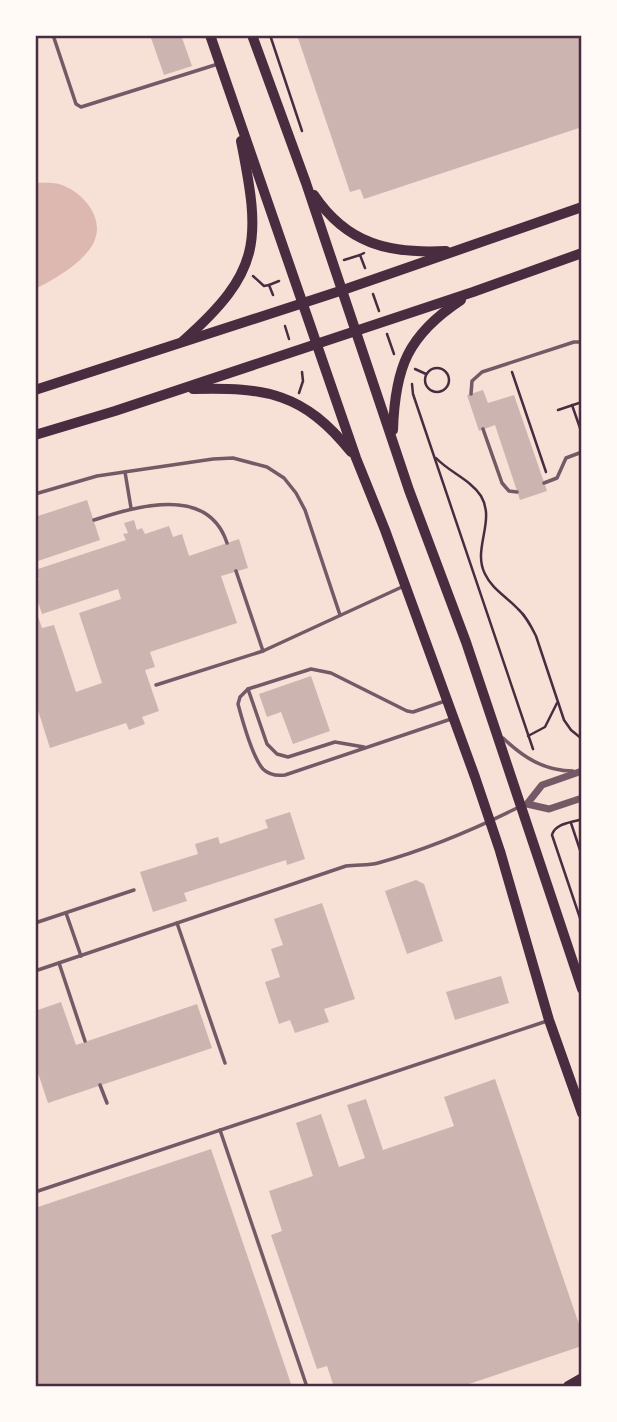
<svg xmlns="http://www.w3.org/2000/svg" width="617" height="1422" viewBox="0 0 617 1422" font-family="Manrope,sans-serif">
	<rect width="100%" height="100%" fill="#f7e1d7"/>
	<!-- water -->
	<path fill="#dcb8b0" d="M35 183C44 183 54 182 62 185 88 195 109 225 89 250 76 267 53 280 35 289Z"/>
	<!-- building -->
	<g fill="#ccb4b1">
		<polygon points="150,35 181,35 192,66 164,75"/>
		<polygon points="297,35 582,35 582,127 364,199 360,189 350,192"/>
		<polygon points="483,390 488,403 514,395 547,491 520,500 495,425 479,431 467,395"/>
		<polygon points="87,500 100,540 35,562 35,517"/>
		<polygon points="134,520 137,530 142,528 145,534 169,526 173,537 182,534 189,556 239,539 248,568 221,576 237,623 150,652 155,667 145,670 159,711 142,717 145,724 129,730 126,723 50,748 35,701 35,608 42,628 54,625 76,692 102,683 79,613 121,599 118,589 42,614 35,593 35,581 39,580 35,570 126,540 123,534 128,533 124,523"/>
		<polygon points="311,676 330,731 293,744 281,712 267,717 259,694"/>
		<polygon points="290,812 305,859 287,865 286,860 184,893 187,901 153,912 140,872 198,854 195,844 218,837 220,844 268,828 265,820"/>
		<polygon points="416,880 424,884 443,941 407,954 385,891"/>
		<polygon points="322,903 355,999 324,1009 329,1022 295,1033 290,1020 279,1024 265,982 280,977 271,949 283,945 274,919"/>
		<polygon points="501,976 509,1003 455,1020 446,992"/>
		<polygon points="61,1002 76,1045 197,1004 212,1048 48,1103 35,1064 35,1011"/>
		<polygon points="495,1079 582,1333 582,1346 460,1387 334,1387 327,1366 317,1369 271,1235 282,1231 269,1191 313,1176 296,1123 321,1114 339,1167 365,1158 347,1105 366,1099 383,1150 454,1126 444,1097"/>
		<polygon points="211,1149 292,1387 39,1387 35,1377 35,1208"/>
	</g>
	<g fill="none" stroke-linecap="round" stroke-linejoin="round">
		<!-- path -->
		<g stroke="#4a2c40" stroke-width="2.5">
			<polyline points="270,35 302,131"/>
			<polyline points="364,253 360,255 365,268"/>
			<polyline points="344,260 360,255"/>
			<polyline points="253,276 264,286 269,285 273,295"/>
			<polyline points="269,285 279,281"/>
			<polyline points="373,294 379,311"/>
			<polyline points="285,326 289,339"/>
			<polyline points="387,334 394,354"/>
			<circle cx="437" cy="380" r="12"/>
			<polyline points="415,369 426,374"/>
			<polyline points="512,372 546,472"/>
			<polyline points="412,384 413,394 533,749"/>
			<polyline points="299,393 303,381 302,372"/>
			<polyline points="572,405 580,428"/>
			<polyline points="558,410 582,402"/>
			<path d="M436 458C449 472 471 480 481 496 496 521 472 549 485 574 492 589 507 597 518 609 526 616 531 626 536 636L564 720 571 730 582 739"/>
			<polyline points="528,736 545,727 557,703"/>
			<path d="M582 819C571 823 555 823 552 835L582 924"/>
			<polyline points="571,823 582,856"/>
		</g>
		<!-- service -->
		<g stroke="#755966" stroke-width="3.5">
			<polyline points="53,35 76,104 81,107 218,64"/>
			<polyline points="471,394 472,381 482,372 574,342 582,342"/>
			<polyline points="483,429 502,483 509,491 517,492"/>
			<polyline points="125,472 131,508"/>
			<polyline points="544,483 557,478 566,458 582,452"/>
			<polyline points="35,494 97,476 213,459 233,458 267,467 284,478 296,493 305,510 340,615"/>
			<path d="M94 520C135 507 208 484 227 543"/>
			<polyline points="236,571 263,651"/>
			<polyline points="156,685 263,651 404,586"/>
			<polyline points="248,689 267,744 277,754 288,757 335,742 364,747"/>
			<path d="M445 701 413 712 407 711 331 673 311 669 248 689 240 697 238 704C242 719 253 758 263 769 269 775 277 776 285 775L451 719"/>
			<path d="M503 738C523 757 544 771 573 771"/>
			<polyline points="66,913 81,956"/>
			<polyline points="35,923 134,890"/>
			<polyline points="177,923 225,1063"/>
			<polyline points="59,963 85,1041"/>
			<path d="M35 971 346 866C357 864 368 866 378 863 428 849 473 830 519 807"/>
			<polyline points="100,1085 107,1103"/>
			<polyline points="220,1130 307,1387"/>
			<polyline points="35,1192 547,1021"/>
		</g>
		<!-- minor -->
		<polyline stroke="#755966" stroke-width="7" points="582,771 542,785 527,804 549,809 582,798"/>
		<!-- primary -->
		<g stroke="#4a2c40" stroke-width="10">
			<polyline points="210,35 356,458 385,530 475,777 500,851 549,1020 582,1113"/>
			<polyline points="252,35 306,183 409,490 466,642 582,989"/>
			<path d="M314 195C347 244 389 254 446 251"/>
			<path d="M183 341C262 271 261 241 241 141"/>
			<path d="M193 389C266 387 304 393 351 452"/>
			<polyline points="35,390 343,290 582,207"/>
			<path d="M393 430C395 367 408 335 461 300"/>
			<polyline points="35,435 115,411 473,292 582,253"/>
			<polyline points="568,1386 582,1378"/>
		</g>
	</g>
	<!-- border -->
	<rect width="617" height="1422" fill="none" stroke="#fffaf5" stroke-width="74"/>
	<rect x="37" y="37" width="543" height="1348" fill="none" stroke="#4a2c40" stroke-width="2.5"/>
</svg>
